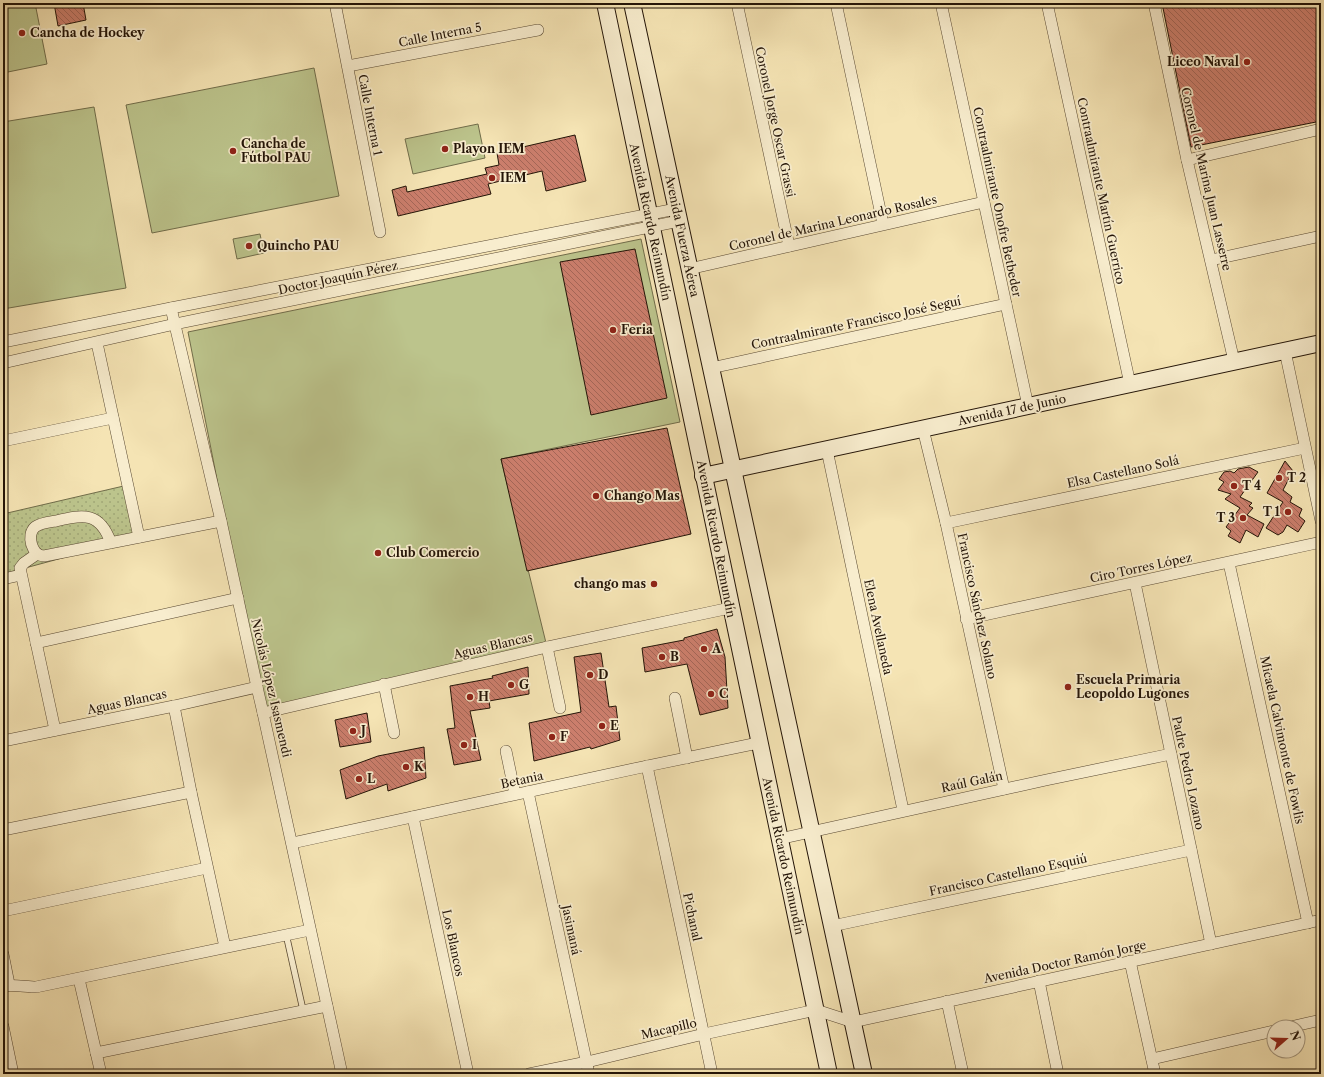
<svg xmlns="http://www.w3.org/2000/svg" width="1324" height="1077" viewBox="0 0 1324 1077" font-family="'Libre Caslon Text',serif">
	<defs>
		<pattern id="grass-dots" width="8" height="8" patternUnits="userSpaceOnUse"><rect width="8" height="8" fill="#bcc48c"/><path d="M2 2h.1M6 6h.1" fill="none" stroke="#a1a877" stroke-width="1.8" stroke-linecap="round"/></pattern>
		<pattern id="building-back-hatch" width="6" height="6" patternUnits="userSpaceOnUse"><rect width="6" height="6" fill="#cb7e6c"/><path d="M-1 5l2 2M0 0l6 6M5-1l2 2" fill="none" stroke="#a46657"/></pattern>
	</defs>
	<rect width="100%" height="100%" fill="#f5e4b4"/>
	<filter id="stains"><feTurbulence type="fractalNoise" baseFrequency=".005" numOctaves="4"/><feColorMatrix values="0 0 0 0 .2 0 0 0 0 .09 0 0 0 0 .02 0 0 0 .5 -.17"/></filter>
	<radialGradient id="worn" r=".72"><stop offset=".6" stop-color="#630" stop-opacity="0"/><stop offset="1" stop-color="#630" stop-opacity=".3"/></radialGradient>
	<!-- grass -->
	<polygon fill="url(#grass-dots)" stroke="#706c4a" points="128,485 136,538 3,574 3,514"/>
	<!-- park -->
	<g fill="#bcc48c" stroke="#706c4a">
		<polygon points="3,3 35,3 47,64 3,73"/>
		<polygon points="314,68 339,196 152,233 126,105"/>
		<polygon points="94,107 126,288 3,309 3,122"/>
		<polygon points="478,124 485,158 413,174 405,139"/>
		<polygon points="260,234 264,253 237,259 233,239"/>
		<polygon points="641,239 680,422 501,459 547,647 263,713 188,332"/>
	</g>
	<!-- building -->
	<g fill="url(#building-back-hatch)" stroke="#231407">
		<polygon points="54,3 83,3 86,20 58,26"/>
		<polygon points="1162,3 1321,3 1321,121 1191,147"/>
		<polygon points="575,135 586,181 546,191 542,171 488,184 491,194 398,216 392,190 406,186 407,192 487,174 485,168 499,165 497,153"/>
		<polygon points="635,249 667,398 591,415 560,262"/>
		<polygon points="667,428 691,534 527,571 501,459"/>
		<polygon points="1285,461 1293,471 1283,490 1292,497 1290,502 1302,509 1299,516 1305,521 1298,532 1287,525 1283,532 1278,535 1266,528 1283,502 1267,493"/>
		<polygon points="1249,467 1258,472 1240,497 1252,503 1249,506 1253,508 1247,515 1264,524 1258,537 1246,530 1240,543 1228,536 1231,531 1226,527 1240,508 1225,499 1231,494 1218,490 1224,482 1219,479 1224,472 1230,471 1234,473 1238,469"/>
		<polygon points="717,629 725,657 728,708 700,715 687,664 645,672 642,648 684,640 684,638"/>
		<polygon points="601,653 609,707 616,706 620,740 591,749 590,747 534,761 529,723 581,712 574,657"/>
		<polygon points="528,667 529,694 489,701 490,708 470,711 481,760 454,765 447,729 455,728 450,686 493,678 492,676"/>
		<polygon points="367,713 371,742 340,747 335,720"/>
		<polygon points="424,747 426,778 388,791 387,784 346,799 340,770 378,756"/>
	</g>
	<g fill="none" stroke-linecap="round" stroke-linejoin="round">
		<defs>
			<polyline id="lane" points="286,934 303,1010"/>
			<g id="street">
				<polyline points="335,3 380,232"/>
				<polyline points="737,3 789,246"/>
				<polyline points="836,3 883,224"/>
				<polyline points="941,3 1028,406"/>
				<polyline points="1047,3 1130,384"/>
				<polyline points="1154,3 1187,160 1234,361"/>
				<polyline points="348,66 538,30"/>
				<polyline points="1187,160 1321,129"/>
				<polyline points="1211,260 1321,236"/>
				<polyline points="689,269 984,202"/>
				<polyline points="171,308 221,521 257,687 263,713 342,1074"/>
				<polyline points="3,342 171,308 676,209"/>
				<polyline points="97,343 139,537"/>
				<polyline points="1285,351 1321,521"/>
				<polyline points="3,363 175,324 679,221"/>
				<polyline points="711,368 1006,304"/>
				<polyline points="923,429 946,523 1004,789"/>
				<polyline points="3,441 113,418"/>
				<polyline points="827,450 903,810"/>
				<polyline points="946,523 1305,448"/>
				<path d="M111 543C100 512 84 514 56 521 50 522 40 523 35 527 26 535 32 556 44 556L221 521"/>
				<polyline points="37,554 24,563 20,568 55,730"/>
				<polyline points="1229,563 1308,923"/>
				<polyline points="3,579 21,575"/>
				<polyline points="1135,583 1211,944"/>
				<polyline points="966,619 1321,542"/>
				<polyline points="36,643 238,598"/>
				<polyline points="547,647 560,708"/>
				<polyline points="384,684 394,733"/>
				<polyline points="675,698 687,758"/>
				<polyline points="174,706 191,792 225,947"/>
				<polyline points="263,713 547,647 730,608"/>
				<polyline points="3,741 174,706 257,687"/>
				<polyline points="506,751 515,794"/>
				<polyline points="647,766 712,1074"/>
				<polyline points="528,792 589,1074"/>
				<polyline points="413,817 468,1074"/>
				<polyline points="3,830 191,792"/>
				<polyline points="779,839 1046,780 1171,754"/>
				<polyline points="292,843 647,766 758,743"/>
				<polyline points="3,911 207,868"/>
				<polyline points="832,926 1191,850"/>
				<polyline points="3,954 9,984"/>
				<polyline points="1130,961 1155,1074"/>
				<polyline points="79,979 101,1074"/>
				<polyline points="1039,981 1058,1074"/>
				<path d="M3 986C13 984 26 987 36 987L310 930"/>
				<polyline points="947,1001 963,1074"/>
				<polyline points="3,1026 13,1074"/>
				<polyline points="1290,1027 1321,1020"/>
				<polyline points="96,1053 327,1006"/>
				<polyline points="1152,1059 1274,1031"/>
				<polyline points="529,1074 587,1062 704,1034 816,1010 853,1022 1321,920"/>
			</g>
			<g id="secondary">
				<path d="M605 3C678 360 752 717 829 1074"/>
				<polyline points="632,3 864,1074"/>
				<polyline points="703,476 1321,343"/>
			</g>
		</defs>
		<!-- lane casing -->
		<use href="#lane" stroke="#584832" stroke-width="7"/>
		<!-- street casing -->
		<use href="#street" stroke="#584832" stroke-width="12"/>
		<!-- secondary casing -->
		<use href="#secondary" stroke="#231407" stroke-width="18"/>
		<!-- lane -->
		<use href="#lane" stroke="#f8edce" stroke-width="5.5"/>
		<!-- street -->
		<use href="#street" stroke="#f8edce" stroke-width="11"/>
		<!-- secondary -->
		<use href="#secondary" stroke="#f8edce" stroke-width="16"/>
	</g>
	<!-- markers -->
	<g fill="#8f2418" stroke="#f8edce" stroke-width="1.5">
		<circle cx="22" cy="33" r="4"/>
		<circle cx="1247" cy="62" r="4"/>
		<circle cx="445" cy="149" r="4"/>
		<circle cx="233" cy="151" r="4"/>
		<circle cx="492" cy="178" r="4"/>
		<circle cx="249" cy="246" r="4"/>
		<circle cx="613" cy="330" r="4"/>
		<circle cx="1279" cy="478" r="4"/>
		<circle cx="1234" cy="486" r="4"/>
		<circle cx="596" cy="496" r="4"/>
		<circle cx="1288" cy="512" r="4"/>
		<circle cx="1243" cy="518" r="4"/>
		<circle cx="378" cy="553" r="4"/>
		<circle cx="654" cy="584" r="4"/>
		<circle cx="704" cy="649" r="4"/>
		<circle cx="662" cy="657" r="4"/>
		<circle cx="590" cy="675" r="4"/>
		<circle cx="511" cy="685" r="4"/>
		<circle cx="1068" cy="687" r="4"/>
		<circle cx="711" cy="694" r="4"/>
		<circle cx="470" cy="697" r="4"/>
		<circle cx="602" cy="726" r="4"/>
		<circle cx="353" cy="731" r="4"/>
		<circle cx="552" cy="737" r="4"/>
		<circle cx="464" cy="745" r="4"/>
		<circle cx="406" cy="767" r="4"/>
		<circle cx="359" cy="779" r="4"/>
	</g>
	<g text-anchor="middle" stroke-width="3.5" stroke-linejoin="round" paint-order="stroke">
		<!-- poi labels -->
		<g font-size="12" font-weight="bold" fill="#231407" stroke="#f8edce" text-anchor="start">
			<text x="30" y="37">Cancha de Hockey</text>
			<text x="1239" y="66" text-anchor="end">Liceo Naval</text>
			<text x="241" y="148">Cancha de<tspan x="241" dy="14">Fútbol PAU</tspan></text>
			<text x="453" y="153">Playon IEM</text>
			<text x="500" y="182">IEM</text>
			<text x="257" y="250">Quincho PAU</text>
			<text x="621" y="334">Feria</text>
			<text x="1287" y="482">T 2</text>
			<text x="1242" y="490">T 4</text>
			<text x="604" y="500">Chango Mas</text>
			<text x="1280" y="516" text-anchor="end">T 1</text>
			<text x="1235" y="522" text-anchor="end">T 3</text>
			<text x="386" y="557">Club Comercio</text>
			<text x="646" y="588" text-anchor="end">chango mas</text>
			<text x="712" y="653">A</text>
			<text x="670" y="661">B</text>
			<text x="598" y="679">D</text>
			<text x="1076" y="684">Escuela Primaria<tspan x="1076" dy="14">Leopoldo Lugones</tspan></text>
			<text x="519" y="689">G</text>
			<text x="719" y="698">C</text>
			<text x="478" y="701">H</text>
			<text x="610" y="730">E</text>
			<text x="361" y="735">J</text>
			<text x="560" y="741">F</text>
			<text x="472" y="749">I</text>
			<text x="414" y="771">K</text>
			<text x="367" y="783">L</text>
		</g>
		<!-- street labels -->
		<g font-size="12" fill="#231407" stroke="#f8edce">
			<text transform="translate(440 35) rotate(-11)" y="4">Calle Interna 5</text>
			<text transform="translate(370 115) rotate(79)" y="4">Calle Interna 1</text>
			<text transform="translate(775 122) rotate(78)" y="4">Coronel Jorge Oscar Grassi</text>
			<text transform="translate(1206 179) rotate(77)" y="4">Coronel de Marina Juan Lasserre</text>
			<text transform="translate(1101 191) rotate(78)" y="4">Contraalmirante Martín Guerrico</text>
			<text transform="translate(997 202) rotate(78)" y="4">Contraalmirante Onofre Betbeder</text>
			<text transform="translate(650 222) rotate(78)" y="4">Avenida Ricardo Reimundín</text>
			<text transform="translate(833 223) rotate(-13)" y="4">Coronel de Marina Leonardo Rosales</text>
			<text transform="translate(682 236) rotate(78)" y="4">Avenida Fuerza Aérea</text>
			<text transform="translate(338 278) rotate(-12)" y="4">Doctor Joaquín Pérez</text>
			<text transform="translate(856 323) rotate(-12)" y="4">Contraalmirante Francisco José Seguí</text>
			<text transform="translate(1012 410) rotate(-12)" y="4">Avenida 17 de Junio</text>
			<text transform="translate(1123 472) rotate(-12)" y="4">Elsa Castellano Solá</text>
			<text transform="translate(716 539) rotate(79)" y="4">Avenida Ricardo Reimundín</text>
			<text transform="translate(1141 568) rotate(-12)" y="4">Ciro Torres López</text>
			<text transform="translate(977 606) rotate(78)" y="4">Francisco Sánchez Solano</text>
			<text transform="translate(878 627) rotate(78)" y="4">Elena Avellaneda</text>
			<text transform="translate(493 646) rotate(-13)" y="4">Aguas Blancas</text>
			<text transform="translate(271 688) rotate(77)" y="4">Nicolás López Isasmendi</text>
			<text transform="translate(127 702) rotate(-12)" y="4">Aguas Blancas</text>
			<text transform="translate(1282 740) rotate(78)" y="4">Micaela Calvimonte de Fowlis</text>
			<text transform="translate(1188 773) rotate(78)" y="4">Padre Pedro Lozano</text>
			<text transform="translate(522 780) rotate(-12)" y="4">Betania</text>
			<text transform="translate(972 782) rotate(-12)" y="4">Raúl Galán</text>
			<text transform="translate(783 856) rotate(78)" y="4">Avenida Ricardo Reimundín</text>
			<text transform="translate(1008 875) rotate(-12)" y="4">Francisco Castellano Esquiú</text>
			<text transform="translate(692 917) rotate(78)" y="4">Pichanal</text>
			<text transform="translate(571 930) rotate(78)" y="4">Jasimaná</text>
			<text transform="translate(453 943) rotate(78)" y="4">Los Blancos</text>
			<text transform="translate(1065 962) rotate(-12)" y="4">Avenida Doctor Ramón Jorge</text>
			<text transform="translate(669 1029) rotate(-13)" y="4">Macapillo</text>
		</g>
	</g>
	<!-- margin -->
	<rect width="1324" height="1077" fill="none" stroke="#f5e4b4" stroke-width="16"/>
	<rect x="4" y="4" width="1316" height="1069" fill="none" stroke="#231407" stroke-width="2"/>
	<rect x="8" y="8" width="1308" height="1061" fill="none" stroke="#231407"/>
	<!-- north arrow -->
	<g transform="translate(1286 1039) rotate(70)"><circle r="19" fill="#f8edce" stroke="#a3967e"/>
	<path d="M0-3L7 15L0 10L-7 15Z" fill="#8f2418"/>
	<text y="-6" font-size="11" font-weight="bold" text-anchor="middle" fill="#231407">N</text>
	</g>
	<rect width="100%" height="100%" filter="url(#stains)"/>
	<rect width="100%" height="100%" fill="url(#worn)"/>
</svg>
